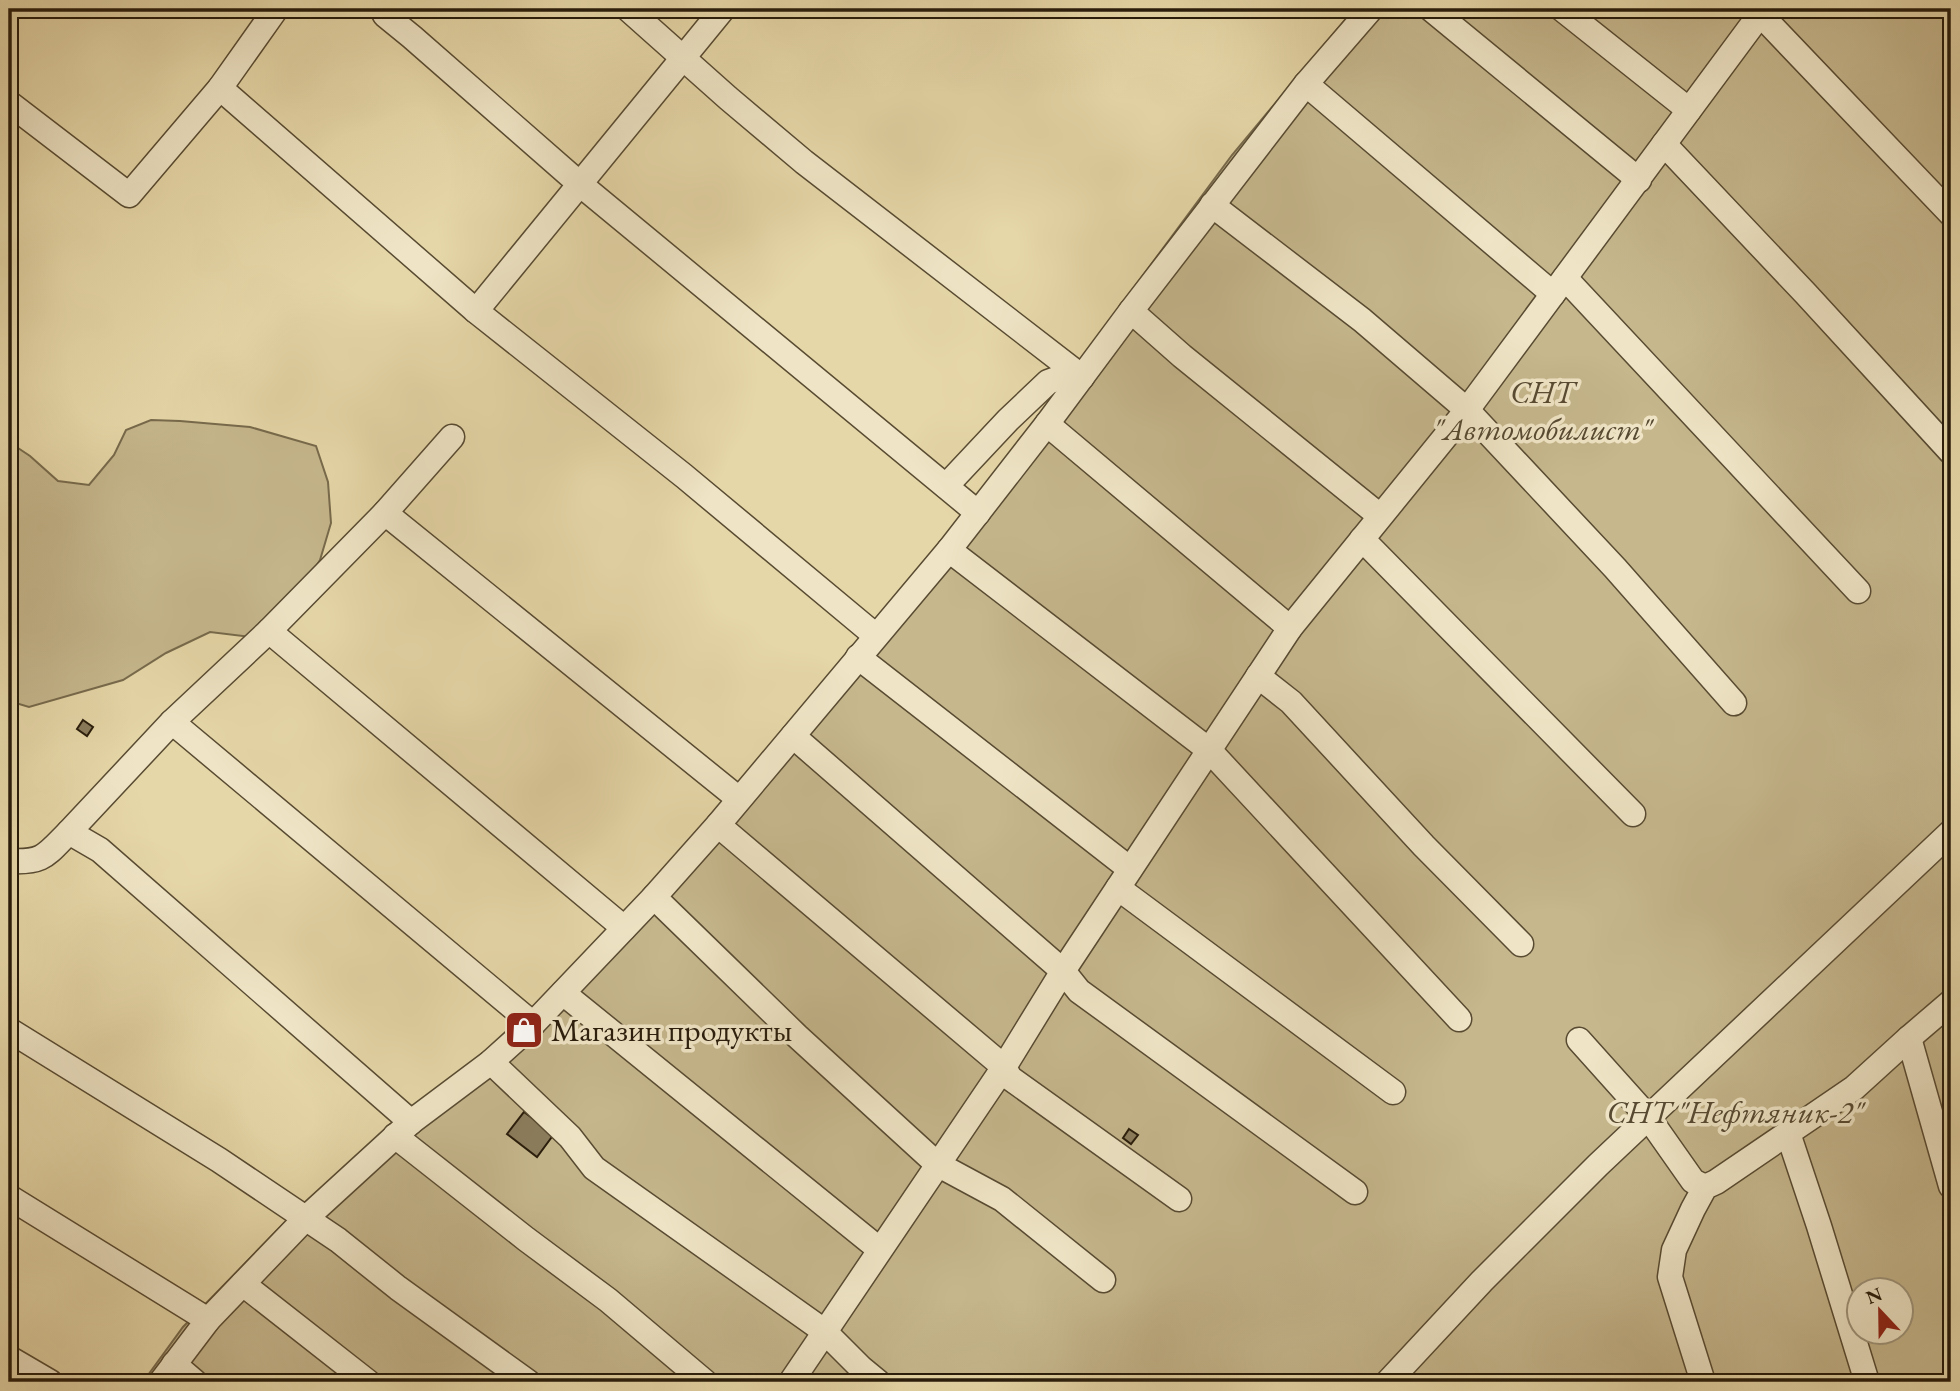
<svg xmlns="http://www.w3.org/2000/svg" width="1960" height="1391" viewBox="0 0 1960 1391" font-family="'EB Garamond',serif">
	<rect width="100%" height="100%" fill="#e6d7a8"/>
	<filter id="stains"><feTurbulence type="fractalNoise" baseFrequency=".00286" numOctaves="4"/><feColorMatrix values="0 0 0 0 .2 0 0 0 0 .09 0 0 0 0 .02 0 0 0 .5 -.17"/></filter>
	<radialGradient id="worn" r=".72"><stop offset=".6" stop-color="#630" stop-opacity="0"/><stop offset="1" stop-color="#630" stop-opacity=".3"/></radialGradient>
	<!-- green -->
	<g fill="#c6b78d" stroke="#776a4c" stroke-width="2" fill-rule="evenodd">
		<path d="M1354 9H1951V1382H143L183 1327 291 1216 499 1040 610 933 945 543 1232 155ZM1858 1290H1900V1332H1858Z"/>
		<polygon points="151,420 180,421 250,427 316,446 328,482 331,523 320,560 304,586 251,637 210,632 166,653 123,680 29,707 9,701 9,442 30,456 58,481 89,485 114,455 126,430"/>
	</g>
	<!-- building -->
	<g fill="#8b7d5d" stroke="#281c0b" stroke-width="2">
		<polygon points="83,720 93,727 87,736 77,729"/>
		<polygon points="524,1112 554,1134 537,1157 507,1134"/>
		<polygon points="1129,1129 1138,1135 1131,1144 1123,1138"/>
	</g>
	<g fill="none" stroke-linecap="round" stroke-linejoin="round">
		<defs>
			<g id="minor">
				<polyline points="382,9 385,15 412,37 581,185 978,513"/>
				<polyline points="628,9 728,98 804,162 1082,377"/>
				<polyline points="1431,9 1639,180"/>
				<polyline points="1562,9 1689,110"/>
				<polyline points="1760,14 1951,214"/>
				<polyline points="1306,84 1553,294"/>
				<polyline points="220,88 476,311 684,476 876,636"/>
				<polyline points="9,103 129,195 220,88 276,9"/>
				<polyline points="1664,144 1806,294 1951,452"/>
				<polyline points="1212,205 1362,320 1467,410 1615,568 1734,703"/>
				<polyline points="1565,278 1858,591"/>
				<polyline points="476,311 723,9"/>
				<polyline points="1131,311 1182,356 1380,516"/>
				<polyline points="1047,424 1290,628"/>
				<polyline points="946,486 1008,420 1048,382 1059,378 1082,377"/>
				<polyline points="385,513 739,799"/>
				<polyline points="1362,539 1633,814"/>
				<polyline points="949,550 1209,750 1459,1019"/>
				<polyline points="269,631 624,928"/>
				<polyline points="858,657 1130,869"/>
				<polyline points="1258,676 1291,702 1424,846 1521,944"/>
				<polyline points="172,722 533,1024"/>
				<polyline points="793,736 1063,971 1079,991 1355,1192"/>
				<polyline points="718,825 1004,1067 1010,1078 1179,1199"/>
				<polyline points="69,832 172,722 269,631 385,513 452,437"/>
				<path d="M9 861C44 863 46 855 69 832L100 850 411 1122"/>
				<polyline points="1118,888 1393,1092"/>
				<polyline points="654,897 797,1036 937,1164 1002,1199 1103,1280"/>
				<polyline points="563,993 879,1249"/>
				<polyline points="9,1030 219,1160 338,1240 398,1288 528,1382"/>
				<polyline points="1909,1038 1951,1186"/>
				<polyline points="1579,1040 1648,1117 1693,1181 1705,1187"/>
				<polyline points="491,1062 570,1137 594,1168 824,1331 861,1368 878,1382"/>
				<polyline points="1788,1133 1819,1226 1867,1382"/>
				<polyline points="395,1136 526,1239 608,1300 705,1382"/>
				<polyline points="9,1197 208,1320"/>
				<polyline points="243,1284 368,1382"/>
				<polyline points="9,1358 50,1382"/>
				<polyline points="174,1364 195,1382"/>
				<polyline points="161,1382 208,1320 305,1219 411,1122 491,1062 533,1024 654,897 718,825 949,550 1047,424 1131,311 1306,84 1371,9"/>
				<polyline points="791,1382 1004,1067 1063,971 1290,628 1467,410 1764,9"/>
				<polyline points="1388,1382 1482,1281 1598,1165 1951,832"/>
				<polyline points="1703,1382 1670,1277 1674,1250 1693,1209 1705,1187 1716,1182 1854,1088 1909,1038 1951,1002"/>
			</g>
		</defs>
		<!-- minor casing -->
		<use href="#minor" stroke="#584b32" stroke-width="27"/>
		<!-- minor -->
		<use href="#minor" stroke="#efe5c6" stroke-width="24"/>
	</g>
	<!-- icons -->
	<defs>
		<symbol id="shop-square" viewBox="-11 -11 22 22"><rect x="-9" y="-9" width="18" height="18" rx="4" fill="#8f2418" stroke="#efe5c6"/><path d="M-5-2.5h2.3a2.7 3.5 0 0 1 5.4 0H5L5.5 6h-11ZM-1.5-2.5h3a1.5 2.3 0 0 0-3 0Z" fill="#fff"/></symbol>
	</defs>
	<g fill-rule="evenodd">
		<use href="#shop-square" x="502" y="1008" width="44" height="44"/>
	</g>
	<g text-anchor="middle" stroke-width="7" stroke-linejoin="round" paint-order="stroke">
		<!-- park labels -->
		<g font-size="32" font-style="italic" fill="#574a32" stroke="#efe5c6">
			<text x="1542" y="403">СНТ<tspan x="1542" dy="37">"Автомобилист"</tspan></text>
			<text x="1735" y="1123">СНТ "Нефтяник-2"</text>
		</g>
		<!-- poi labels -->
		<g font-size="32" fill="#281c0b" stroke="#efe5c6" text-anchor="start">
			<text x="551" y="1041">Магазин продукты</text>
		</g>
	</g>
	<!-- margin -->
	<rect width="1960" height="1391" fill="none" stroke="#e6d7a8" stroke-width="35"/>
	<rect x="10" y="10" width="1939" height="1370" fill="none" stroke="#281c0b" stroke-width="3.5"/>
	<rect x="18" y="18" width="1925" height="1356" fill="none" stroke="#281c0b" stroke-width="2"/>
	<!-- north arrow -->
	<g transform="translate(1880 1311) rotate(338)"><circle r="33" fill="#efe5c6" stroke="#9f957b" stroke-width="2"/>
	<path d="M0-5L12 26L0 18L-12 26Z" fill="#8f2418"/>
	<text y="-10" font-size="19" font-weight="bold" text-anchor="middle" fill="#281c0b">N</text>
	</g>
	<rect width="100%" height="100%" filter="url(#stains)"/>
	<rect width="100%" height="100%" fill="url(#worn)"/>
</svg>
